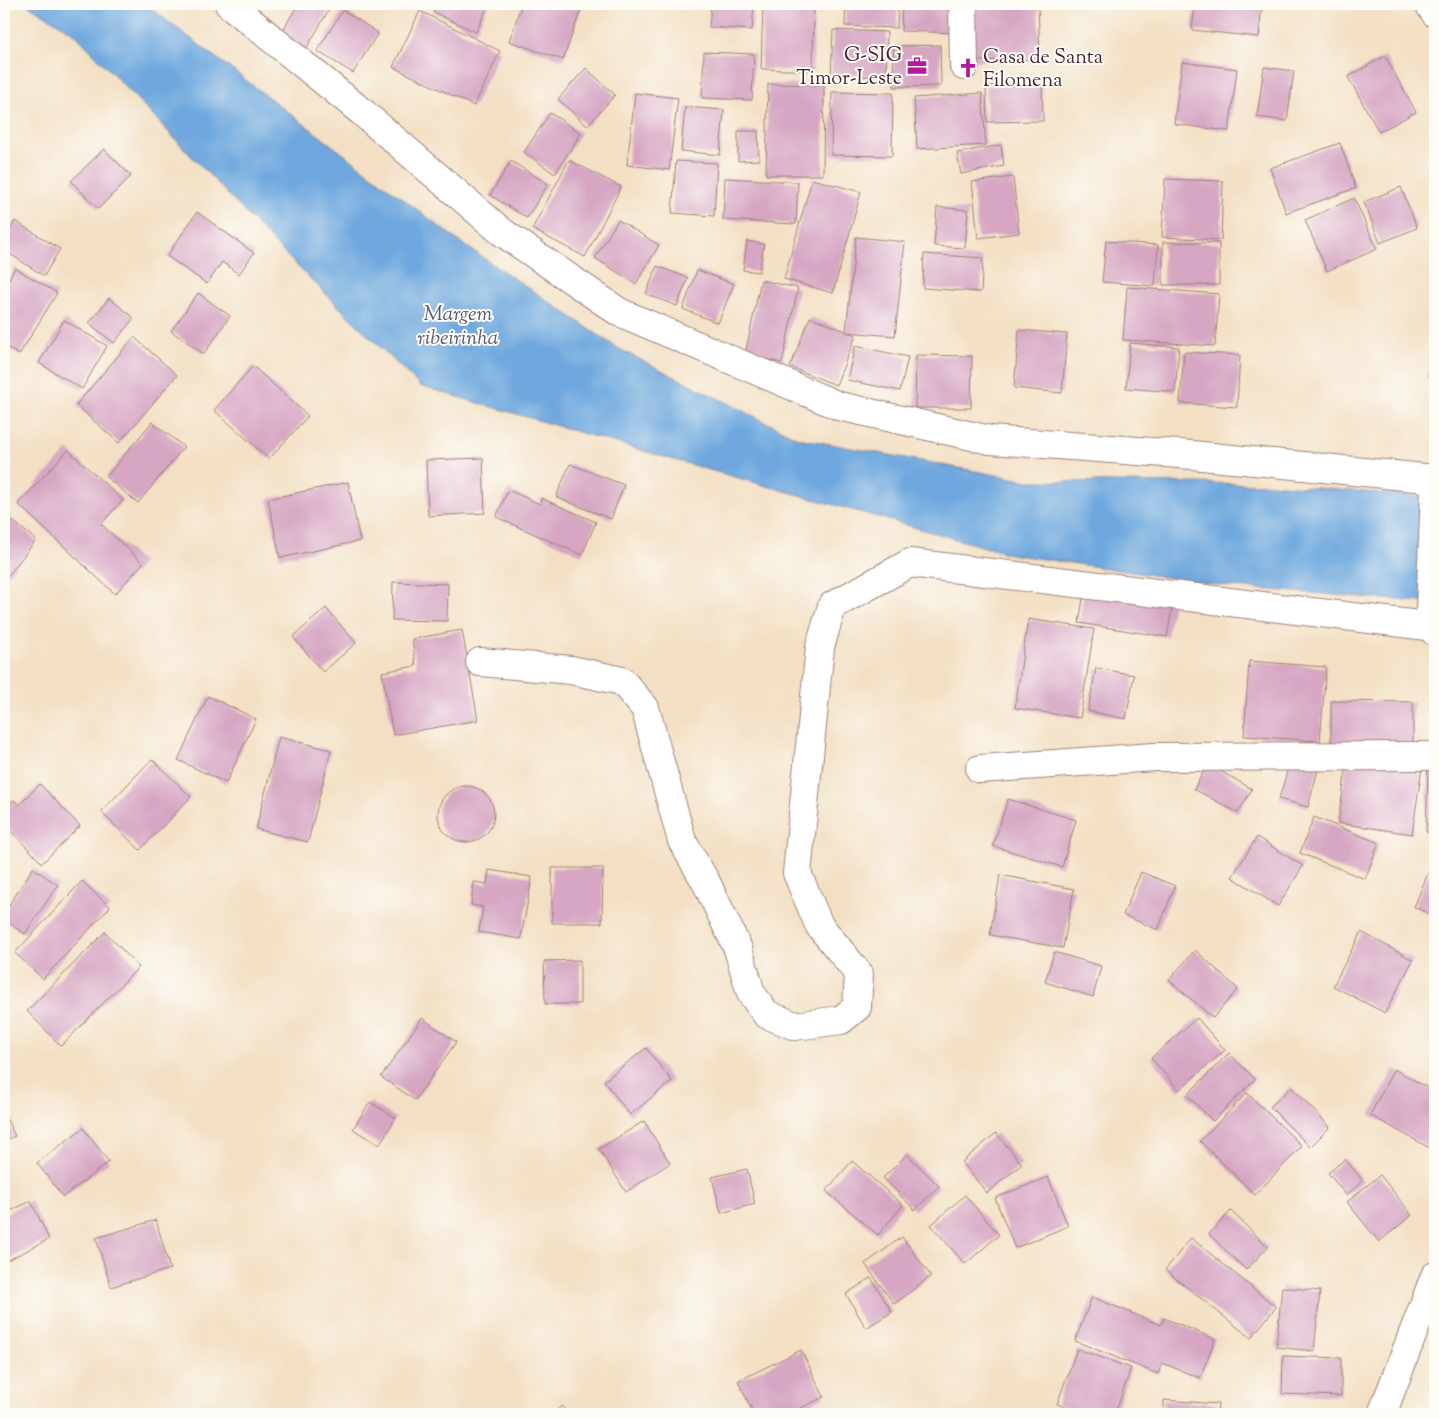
<svg xmlns="http://www.w3.org/2000/svg" width="1439" height="1418" viewBox="0 0 1439 1418" font-family="'Sorts Mill Goudy',serif">
	<rect width="100%" height="100%" fill="#fdfcf7"/>
	<filter id="ink" filterUnits="userSpaceOnUse"><feTurbulence type="fractalNoise" baseFrequency=".02" numOctaves="2"/><feDisplacementMap in="SourceGraphic" scale="10" xChannelSelector="R" yChannelSelector="G"/><feConvolveMatrix kernelMatrix="1 2 1 2 8 2 1 2 1" color-interpolation-filters="sRGB"/></filter>
	<filter id="wash" filterUnits="userSpaceOnUse"><feTurbulence type="fractalNoise" baseFrequency=".0096" numOctaves="4" result="noise"/><feDisplacementMap in="SourceGraphic" scale="20" xChannelSelector="R" yChannelSelector="G"/><feGaussianBlur stdDeviation="1.12" result="paint"/><feColorMatrix in="noise" values="0 0 0 0 0 0 0 0 0 0 0 0 0 0 0 0 0 1.4 0 .05"/><feComposite in="paint" operator="in"/></filter>
	<g filter="url(#wash)">
		<rect width="100%" height="100%" fill="#f3e0c4"/>
		<!-- water -->
		<polygon fill="#6ea8de" stroke="#5c6484" points="27,4 145,4 460,242 619,349 798,438 1028,481 1271,484 1435,498 1435,603 1233,587 1010,554 699,467 420,386 282,251 74,33"/>
		<g id="blocks">
			<!-- building -->
			<g fill="#d6a6c3">
				<polygon points="298,4 332,4 305,51 279,37"/>
				<polygon points="437,4 489,4 476,32 433,12"/>
				<polygon points="522,4 583,4 563,60 509,41"/>
				<polygon points="711,4 754,4 752,30 709,27"/>
				<polygon points="763,4 814,4 813,71 761,69"/>
				<polygon points="846,4 898,4 897,28 845,26"/>
				<polygon points="902,4 959,4 957,33 901,31"/>
				<polygon points="972,4 1038,4 1040,59 974,61"/>
				<polygon points="1195,4 1262,4 1259,37 1192,30"/>
				<polygon points="343,10 378,33 353,73 317,51"/>
				<polygon points="420,11 500,51 474,106 393,67"/>
				<polygon points="833,30 887,32 886,77 831,75"/>
				<polygon points="940,45 941,86 894,87 893,46"/>
				<polygon points="704,52 754,54 752,100 702,98"/>
				<polygon points="1385,56 1416,112 1379,132 1348,77"/>
				<polygon points="1182,62 1237,69 1229,131 1174,124"/>
				<polygon points="1264,67 1294,71 1287,121 1257,117"/>
				<polygon points="586,68 615,95 587,126 558,99"/>
				<polygon points="768,84 824,85 823,175 766,175"/>
				<polygon points="1042,84 1043,121 987,122 986,86"/>
				<polygon points="832,92 893,93 892,156 831,155"/>
				<polygon points="635,93 678,98 669,170 627,165"/>
				<polygon points="982,93 986,145 917,149 914,98"/>
				<polygon points="685,107 724,110 720,155 681,151"/>
				<polygon points="550,113 581,133 555,174 524,152"/>
				<polygon points="738,131 758,131 759,160 738,161"/>
				<polygon points="1340,143 1356,188 1286,213 1270,168"/>
				<polygon points="1001,145 1004,166 961,174 957,153"/>
				<polygon points="104,149 131,176 98,209 71,181"/>
				<polygon points="569,160 621,187 585,257 532,229"/>
				<polygon points="511,161 548,184 527,218 490,195"/>
				<polygon points="676,161 717,163 714,216 672,213"/>
				<polygon points="1013,177 1019,233 978,238 972,182"/>
				<polygon points="725,178 798,182 796,224 723,220"/>
				<polygon points="812,179 861,192 833,293 784,279"/>
				<polygon points="1165,179 1223,181 1221,240 1162,237"/>
				<polygon points="1401,187 1417,228 1380,243 1364,202"/>
				<polygon points="1354,198 1377,249 1327,271 1305,220"/>
				<polygon points="937,207 968,210 965,248 934,246"/>
				<polygon points="197,212 254,253 239,274 222,262 207,284 167,256"/>
				<polygon points="618,220 659,245 636,284 595,258"/>
				<polygon points="15,221 60,249 44,276 4,250 4,239"/>
				<polygon points="856,237 905,242 895,336 846,332 856,335 836,385 790,367 810,317 846,331"/>
				<polygon points="747,241 764,244 759,272 743,270"/>
				<polygon points="1106,241 1158,245 1155,286 1102,282"/>
				<polygon points="1163,242 1219,243 1219,285 1163,285"/>
				<polygon points="924,254 983,258 981,292 923,288"/>
				<polygon points="657,266 688,278 677,306 646,294"/>
				<polygon points="15,268 57,293 19,355 4,345 4,287"/>
				<polygon points="697,270 734,284 718,323 683,309"/>
				<polygon points="761,280 798,288 782,363 745,355"/>
				<polygon points="1127,287 1219,294 1215,346 1123,340"/>
				<polygon points="198,293 230,316 204,354 171,331"/>
				<polygon points="109,298 134,318 114,343 89,323"/>
				<polygon points="64,320 107,346 82,389 39,363"/>
				<polygon points="1019,330 1067,334 1062,393 1014,388"/>
				<polygon points="134,337 177,375 119,443 76,405"/>
				<polygon points="1130,343 1179,347 1175,392 1126,388"/>
				<polygon points="855,346 908,357 900,391 847,380"/>
				<polygon points="1435,349 1435,377 1428,376"/>
				<polygon points="1184,352 1240,355 1237,407 1180,403"/>
				<polygon points="916,355 972,356 971,408 915,408"/>
				<polygon points="253,366 308,416 269,459 214,410"/>
				<polygon points="152,422 184,447 138,503 106,477"/>
				<polygon points="68,450 123,500 101,524 143,563 115,594 18,504"/>
				<polygon points="483,458 485,513 428,516 426,460"/>
				<polygon points="570,464 624,485 611,519 556,497"/>
				<polygon points="348,482 360,541 280,558 268,499"/>
				<polygon points="508,490 540,504 541,498 596,522 582,555 496,517"/>
				<polygon points="9,518 36,540 4,581 4,525"/>
				<polygon points="393,582 448,584 447,621 392,620"/>
				<polygon points="1085,587 1173,602 1167,637 1079,623"/>
				<polygon points="326,608 356,643 323,672 293,637"/>
				<polygon points="1028,619 1094,629 1080,718 1015,708"/>
				<polygon points="462,630 478,720 393,735 382,672 416,666 412,639"/>
				<polygon points="1249,661 1326,667 1320,741 1244,736"/>
				<polygon points="1096,668 1134,675 1126,719 1088,711"/>
				<polygon points="208,696 256,719 226,783 178,760"/>
				<polygon points="1331,701 1413,702 1413,744 1331,743"/>
				<polygon points="279,737 331,750 308,842 256,829"/>
				<polygon points="1348,757 1422,768 1412,834 1338,823"/>
				<polygon points="1291,758 1319,766 1308,807 1279,799"/>
				<polygon points="152,759 191,797 140,850 101,812"/>
				<polygon points="1208,764 1252,789 1238,813 1194,789"/>
				<polygon points="1428,768 1435,768 1435,832 1426,832"/>
				<polygon points="40,784 80,826 42,863 4,824 4,809 14,800 19,805"/>
				<circle cx="466" cy="814" r="28"/>
				<polygon points="1008,799 1076,820 1062,867 993,846"/>
				<polygon points="1314,817 1379,843 1365,879 1300,853"/>
				<polygon points="1257,837 1303,866 1278,906 1232,877"/>
				<polygon points="33,868 58,885 25,934 4,920 4,913"/>
				<polygon points="552,868 603,868 602,923 552,923"/>
				<polygon points="489,870 532,877 521,939 479,932 483,907 471,905 474,882 487,884"/>
				<polygon points="1141,872 1175,886 1158,930 1123,915"/>
				<polygon points="1428,873 1435,876 1435,916 1414,907"/>
				<polygon points="1000,875 1074,889 1063,948 990,935"/>
				<polygon points="82,881 110,907 43,979 15,953"/>
				<polygon points="105,932 139,967 61,1046 27,1011"/>
				<polygon points="1361,932 1413,960 1385,1013 1333,986"/>
				<polygon points="1195,950 1238,989 1213,1018 1169,980"/>
				<polygon points="1054,952 1101,966 1093,997 1045,982"/>
				<polygon points="580,960 580,1004 545,1004 544,961"/>
				<polygon points="422,1018 456,1042 415,1100 381,1077"/>
				<polygon points="1197,1018 1225,1050 1179,1090 1151,1058"/>
				<polygon points="646,1048 672,1081 630,1115 604,1081"/>
				<polygon points="1229,1053 1255,1079 1213,1121 1187,1095"/>
				<polygon points="1394,1069 1435,1092 1435,1151 1370,1115"/>
				<polygon points="1291,1087 1330,1127 1310,1147 1270,1107"/>
				<polygon points="1247,1093 1302,1146 1255,1195 1200,1141"/>
				<polygon points="370,1102 396,1118 379,1145 353,1129"/>
				<polygon points="4,1114 15,1136 4,1141"/>
				<polygon points="644,1121 670,1163 626,1192 599,1149"/>
				<polygon points="83,1128 109,1162 63,1197 37,1163"/>
				<polygon points="996,1133 1022,1164 987,1193 962,1162"/>
				<polygon points="907,1154 939,1186 915,1210 883,1178"/>
				<polygon points="1345,1159 1363,1181 1346,1195 1328,1173"/>
				<polygon points="852,1161 903,1205 878,1235 826,1191"/>
				<polygon points="747,1169 755,1204 721,1213 712,1177"/>
				<polygon points="1380,1175 1412,1215 1379,1242 1347,1202"/>
				<polygon points="1048,1177 1068,1226 1015,1248 995,1198"/>
				<polygon points="965,1195 999,1235 965,1264 931,1225"/>
				<polygon points="31,1201 49,1239 8,1260 4,1251 4,1214"/>
				<polygon points="1231,1211 1268,1247 1246,1270 1209,1234"/>
				<polygon points="156,1220 170,1269 111,1287 96,1238"/>
				<polygon points="902,1237 931,1276 894,1304 865,1264"/>
				<polygon points="1191,1238 1276,1307 1251,1338 1165,1270"/>
				<polygon points="871,1278 892,1312 866,1328 846,1294"/>
				<polygon points="1282,1287 1320,1291 1314,1351 1276,1347"/>
				<polygon points="1092,1297 1161,1325 1164,1318 1215,1339 1200,1378 1162,1363 1158,1374 1075,1341"/>
				<polygon points="1077,1349 1131,1368 1115,1414 1085,1414 1057,1404"/>
				<polygon points="801,1350 824,1397 788,1414 754,1414 738,1381"/>
				<polygon points="1283,1356 1341,1358 1341,1396 1282,1394"/>
				<polygon points="1164,1400 1218,1404 1217,1414 1164,1414"/>
				<polygon points="561,1406 570,1414 554,1414"/>
			</g>
		</g>
	</g>
	<g filter="url(#ink)">
		<use href="#blocks" fill-opacity="0" stroke="#9e8078" stroke-width="1"/>
		<g fill="none" stroke-linecap="round" stroke-linejoin="round">
			<defs>
				<g id="street">
					<polyline points="229,4 362,112 502,232 619,312 839,406 990,440 1192,455 1435,479"/>
					<polyline points="963,4 964,66"/>
					<polyline points="1429,4 1435,13"/>
					<polyline points="480,662 571,670 622,681 645,708 682,841 706,882 738,949 751,993 766,1014 795,1026 841,1020 857,1007 859,974 819,925 797,873 820,647 832,606 910,563 1435,627"/>
					<polyline points="980,769 1154,757 1435,756"/>
				</g>
				<g id="secondary">
					<polyline points="1435,489 1430,611 1431,626 1435,632"/>
					<polyline points="1382,1414 1435,1276"/>
				</g>
			</defs>
			<!-- street casing -->
			<use href="#street" stroke="#9e8078" stroke-width="30"/>
			<!-- secondary casing -->
			<use href="#secondary" stroke="#9e8078" stroke-width="30"/>
			<!-- street -->
			<use href="#street" stroke="#fff" stroke-width="28"/>
			<!-- secondary -->
			<use href="#secondary" stroke="#fff" stroke-width="28"/>
		</g>
	</g>
	<!-- icons -->
	<defs>
		<symbol id="office-bare" viewBox="-9 -9 18 18"><path d="M-6-3h4V-5.5h4V-3h4V5H-6ZM-1-4.5V-3h2v-1.5ZM-6 0V1H6V0Z" fill="#b5179e" stroke="#fdfcf7" stroke-width="2.5" paint-order="stroke"/></symbol>
		<symbol id="church-bare" viewBox="-9 -9 18 18"><path d="M-1.2-6h2.4v3.5h3.3v2.4h-3.3V6h-2.4V-.1h-3.3v-2.4h3.3Z" fill="#b5179e" stroke="#fdfcf7" stroke-width="2.5" paint-order="stroke"/></symbol>
	</defs>
	<g fill-rule="evenodd">
		<use href="#office-bare" x="903" y="52" width="28" height="28"/>
		<use href="#church-bare" x="954" y="54" width="28" height="28"/>
	</g>
	<g text-anchor="middle" stroke-width="4" stroke-linejoin="round" paint-order="stroke">
		<!-- poi labels -->
		<g font-size="20" fill="#4a1f2b" stroke="#fdfcf7" text-anchor="end">
			<text x="902" y="61">G-SIG<tspan x="902" dy="23">Timor-Leste</tspan></text>
			<text x="983" y="63" text-anchor="start">Casa de Santa<tspan x="983" dy="23">Filomena</tspan></text>
		</g>
		<!-- water labels -->
		<g font-size="21" font-style="italic" fill="#585673" stroke="#fdfcf7">
			<text x="458" y="320">Margem<tspan x="458" dy="24">ribeirinha</tspan></text>
		</g>
	</g>
	<!-- margin -->
	<rect width="1439" height="1418" fill="none" stroke="#fdfcf7" stroke-width="20"/>
</svg>
